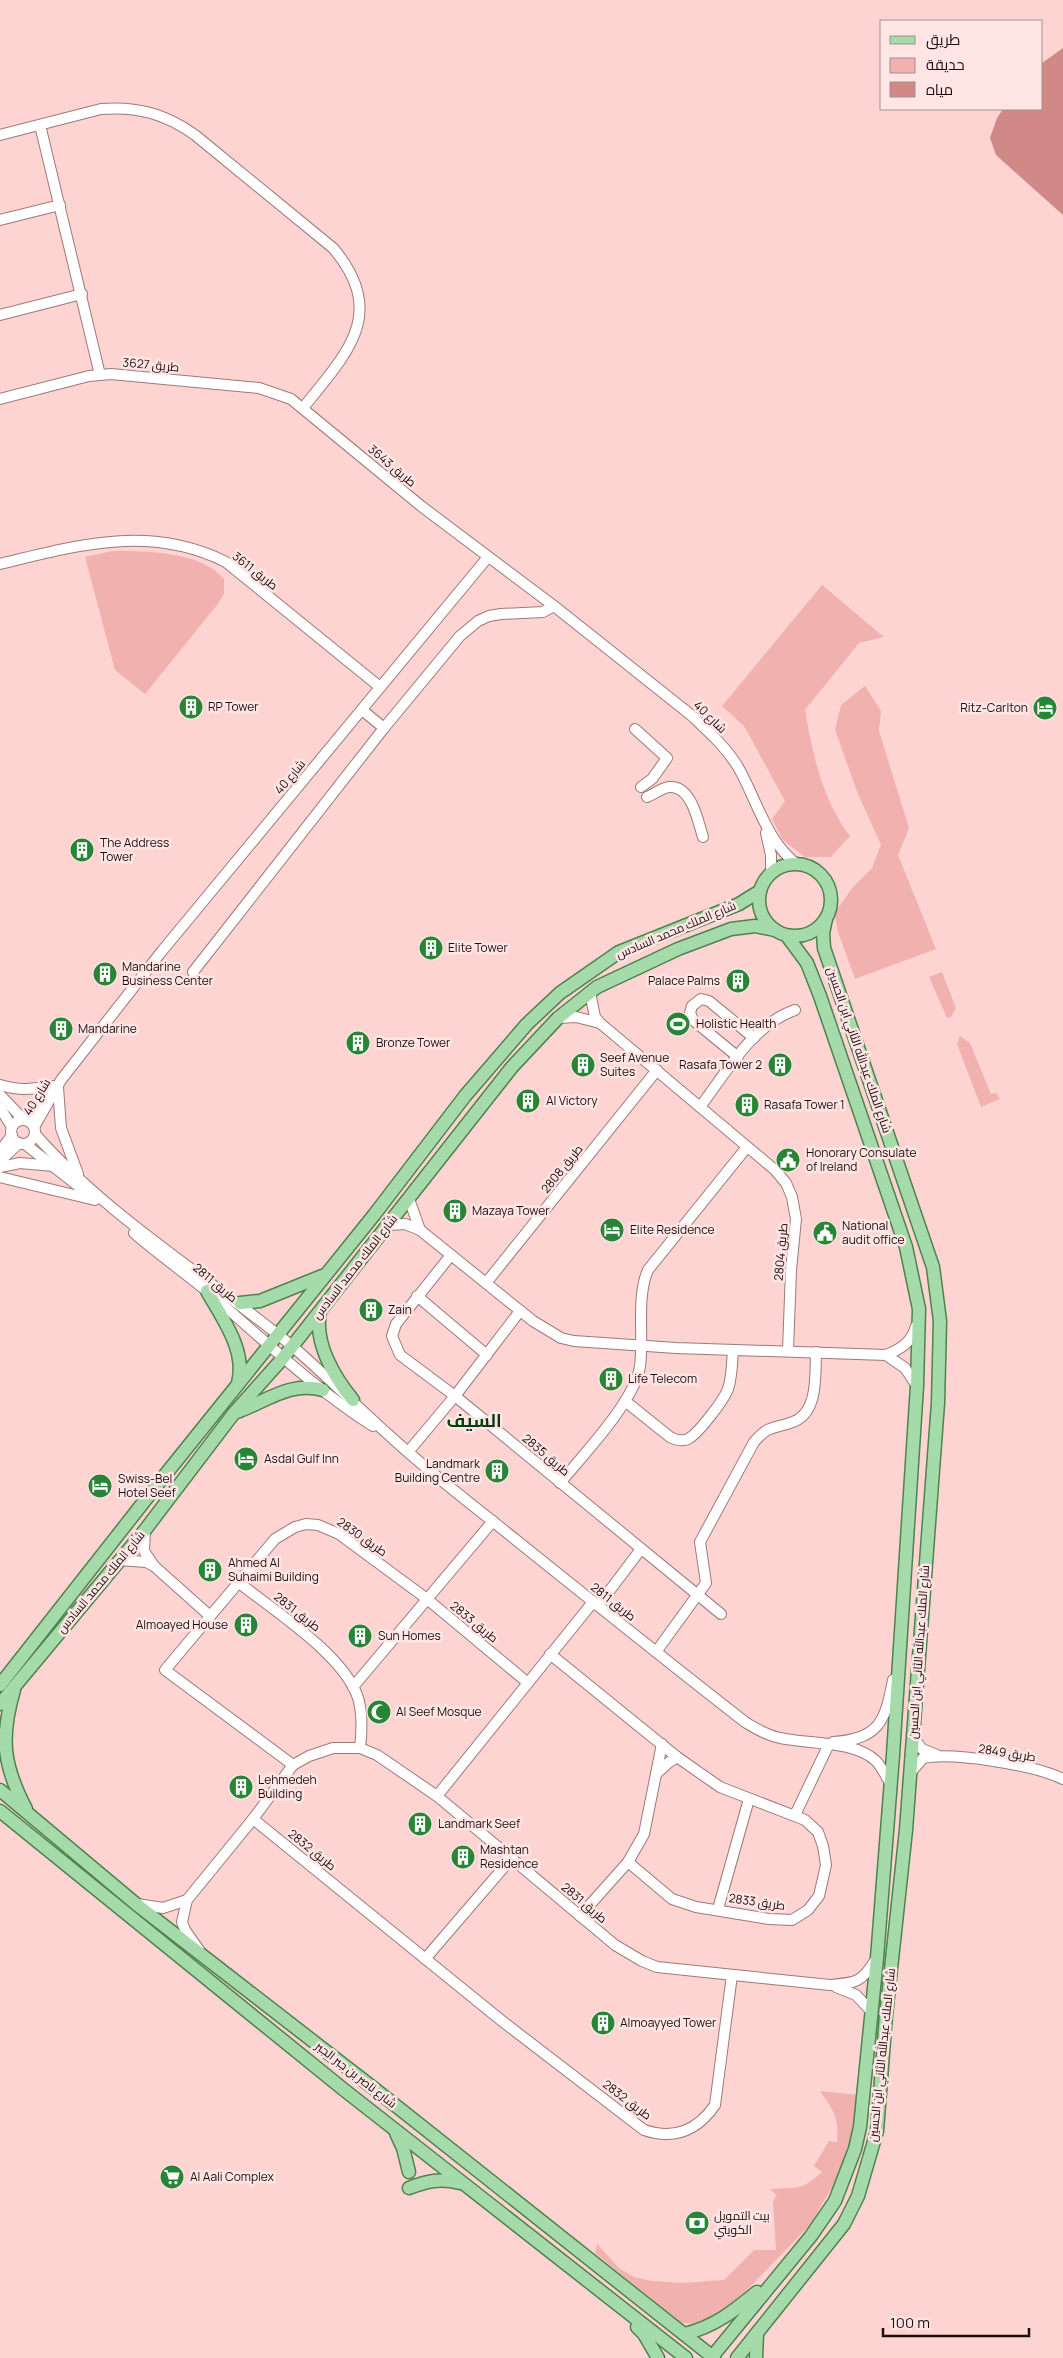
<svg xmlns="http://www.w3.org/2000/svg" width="1063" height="2358" viewBox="0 0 1063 2358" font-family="Manrope,Cairo,sans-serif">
	<rect width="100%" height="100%" fill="#fdd4d2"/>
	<!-- green -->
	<g fill="#f1b2af">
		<path d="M112 551C146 551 200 551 224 579V594L217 605 145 694 115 670 85 557Z"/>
		<path d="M822 585 884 637 859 643 805 710C813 755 822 799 850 836L831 857H805L783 840 772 819 785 801 744 726 722 706Z"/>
		<polygon points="865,686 881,711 879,731 909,828 898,855 936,949 855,979 837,929 835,912 853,887 872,868 881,845 858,794 835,730 841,705"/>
		<polygon points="942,972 956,1008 951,1017 947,1018 929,977"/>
		<polygon points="960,1036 970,1043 991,1094 996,1093 1000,1099 981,1107 957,1044"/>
		<path d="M820 2091 858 2095 852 2141 843 2168 810 2225 746 2291 725 2309 709 2320 694 2324 682 2323 595 2253 597 2244 619 2268 634 2277 652 2281 682 2283 724 2280 754 2250H776L773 2202 776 2195 786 2204 770 2189C796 2187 802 2191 822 2172L814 2166 829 2141 837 2142C839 2116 834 2112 820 2091Z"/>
	</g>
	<!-- water -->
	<polygon fill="#d08986" points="1063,48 1063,215 996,155 990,138 997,118 1003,109 1042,109 1042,63"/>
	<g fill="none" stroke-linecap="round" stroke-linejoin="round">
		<defs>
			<g id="minor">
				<polyline points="40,125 100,375"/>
				<path d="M0 135 101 109C137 106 166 114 195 135L333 248C389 314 346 354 303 408"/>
				<polyline points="0,220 60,205"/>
				<polyline points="0,315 82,294"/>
				<path d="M0 399 89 376 111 374 259 388 291 399 421 506 554 606 691 715C708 731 726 747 738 767 756 798 767 843 798 865"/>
				<path d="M0 564C78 545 150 524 226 562L380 687"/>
				<polyline points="362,710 384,728"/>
				<polyline points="635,729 667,758 652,779 641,787"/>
				<path d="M647 797C654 794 662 788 669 787 692 785 698 822 703 837"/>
				<polyline points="766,833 771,855 771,874"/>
				<polyline points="193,972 384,728 460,636 478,621 489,616 501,614 543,612 554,606"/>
				<polyline points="590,992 595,1017 600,1023 775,1170 786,1183 792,1197 796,1219 791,1270 788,1350"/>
				<polyline points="558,1018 576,1017 600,1023"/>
				<polyline points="738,1057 693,1020 690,1013 692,1006 701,999 709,1001 754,1038"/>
				<path d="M0 1085C19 1091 34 1089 54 1086"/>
				<polyline points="58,1087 61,1128 78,1174"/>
				<polyline points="0,1095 24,1120"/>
				<path d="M700 1107C726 1073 752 1025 795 1010"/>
				<polyline points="0,1108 12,1127"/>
				<polyline points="26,1120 48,1093"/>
				<circle cx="23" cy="1132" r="12"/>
				<polyline points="34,1127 61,1080 162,951 488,557"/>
				<path d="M35 1134C108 1217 207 1276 292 1346 326 1375 357 1407 391 1437 430 1473 474 1506 516 1540 592 1601 668 1662 745 1722 755 1728 764 1734 776 1737 805 1745 853 1739 876 1761 882 1767 886 1777 891 1784"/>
				<polyline points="25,1144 87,1193"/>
				<polyline points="0,1151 12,1135"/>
				<polyline points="0,1161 19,1143"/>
				<polyline points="0,1167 20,1163 53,1166"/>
				<polyline points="0,1177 95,1200"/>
				<polyline points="409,1199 420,1230"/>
				<path d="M389 1225 405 1224 420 1230 533 1321 561 1338 574 1341 676 1348 886 1355C901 1349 912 1342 916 1326"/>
				<path d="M134 1233C158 1254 184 1272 208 1292 262 1338 313 1388 373 1426"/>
				<polyline points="451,1255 396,1324 392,1336 400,1355 455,1396 721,1614"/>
				<polyline points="486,1283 657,1070"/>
				<polyline points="417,1296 487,1355"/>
				<polyline points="886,1355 905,1368 917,1386"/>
				<path d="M625 1401 670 1437C676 1440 682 1442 688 1439 698 1434 724 1400 728 1389 732 1377 732 1363 733 1350"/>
				<polyline points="408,1452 455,1396 520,1311"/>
				<path d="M560 1483C583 1455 635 1401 640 1366 644 1337 636 1297 648 1270L747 1147"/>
				<polyline points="145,1530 144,1551 154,1566 210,1616"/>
				<polyline points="119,1560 146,1562 154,1566"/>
				<path d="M238 1582C273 1610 341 1653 357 1695 363 1711 362 1731 360 1748"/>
				<polyline points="598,1606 641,1549"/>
				<path d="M656 1652 706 1583 700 1542 754 1442C768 1426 771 1429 790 1423 819 1415 815 1376 816 1352"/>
				<polyline points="550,1654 677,1757 720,1787 805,1820 818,1832 823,1846 826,1865 819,1896 808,1910 792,1920 769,1919 696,1907 672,1899 628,1862"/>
				<polyline points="353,1687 493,1521"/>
				<polyline points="913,1737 922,1749 937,1755"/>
				<path d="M833 1742C879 1739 885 1722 893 1680"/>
				<polyline points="293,1765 165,1670 275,1539 295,1527 306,1524 318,1525 339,1534 427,1599 528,1683"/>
				<path d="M911 1772 923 1758C954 1752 1034 1765 1063 1779"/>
				<polyline points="656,1774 668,1763 677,1757"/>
				<polyline points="437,1796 593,1602"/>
				<polyline points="795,1815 829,1744"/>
				<path d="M253 1819 502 2021 644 2130C674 2140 697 2131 715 2105L732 1975"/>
				<polyline points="137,1904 163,1908 187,1900"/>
				<polyline points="718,1909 749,1799"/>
				<polyline points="580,1916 628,1862 644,1834 662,1744"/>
				<path d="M199 1950 185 1930 182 1922 187 1900 253 1819 293 1765 309 1756 333 1748H360L377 1755 437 1796 615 1945 642 1961 657 1967 830 1985C857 1983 862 1982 876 1959"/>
				<polyline points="425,1959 511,1859"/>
				<polyline points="836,1987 856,1995 871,2011"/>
			</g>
			<g id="major">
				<circle cx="795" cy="900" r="36"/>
				<path d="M207 1291C222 1318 247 1351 238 1383"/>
				<polyline points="240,1303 260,1301 322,1276"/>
				<path d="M320 1312C314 1343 334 1377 353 1400"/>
				<path d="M237 1412C267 1401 290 1381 323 1390"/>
				<polyline points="0,1685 161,1480 374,1215 465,1096 527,1024 560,993 619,952 739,904 760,891"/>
				<path d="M14 1690C0 1738 3 1765 26 1809"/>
				<polyline points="0,1704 145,1530 234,1413 283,1358 512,1067 558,1018 597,987 678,949 731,929 755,926 775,930"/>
				<polyline points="0,1790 136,1904 376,2090 714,2358"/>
				<polyline points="0,1811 343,2089 686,2358"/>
				<polyline points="396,2133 403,2148 409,2172"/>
				<path d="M409 2188C427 2181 440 2178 460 2183"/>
				<polyline points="637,2327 644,2334 658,2358"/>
				<path d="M684 2334C714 2327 734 2311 757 2292"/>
				<polyline points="711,2358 811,2236 835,2201 855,2149 860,2127 877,1958 893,1755 917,1386 919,1309 906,1247 820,996 807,963 787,936"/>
				<polyline points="737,2358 844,2224 858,2196 877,2131 886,2015 906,1830 938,1403 940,1321 933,1267 824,948 823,933 826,919"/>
				<polyline points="756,2358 757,2333"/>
			</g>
		</defs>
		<!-- minor casing -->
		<use href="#minor" stroke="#9d7977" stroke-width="12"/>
		<!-- major casing -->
		<use href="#major" stroke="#4e824e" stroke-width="15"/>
		<!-- minor -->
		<use href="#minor" stroke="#fff" stroke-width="10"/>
		<!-- major -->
		<use href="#major" stroke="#a5daaa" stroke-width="12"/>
	</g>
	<!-- icons -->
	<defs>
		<symbol id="building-disc" viewBox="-11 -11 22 22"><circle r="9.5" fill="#288536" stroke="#ffe6e4"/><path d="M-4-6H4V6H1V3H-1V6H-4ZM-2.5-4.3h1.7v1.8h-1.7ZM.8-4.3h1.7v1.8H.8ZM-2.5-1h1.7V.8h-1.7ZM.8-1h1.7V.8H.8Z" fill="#fff"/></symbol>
		<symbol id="hotel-disc" viewBox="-11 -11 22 22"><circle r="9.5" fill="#288536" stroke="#ffe6e4"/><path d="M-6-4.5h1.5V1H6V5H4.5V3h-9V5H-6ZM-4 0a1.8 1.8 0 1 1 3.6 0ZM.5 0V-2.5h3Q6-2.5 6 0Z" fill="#fff"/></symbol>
		<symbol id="stadium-disc" viewBox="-11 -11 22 22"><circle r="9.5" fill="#288536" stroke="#ffe6e4"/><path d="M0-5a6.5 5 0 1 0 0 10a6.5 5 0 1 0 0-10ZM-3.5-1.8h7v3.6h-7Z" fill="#fff"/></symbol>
		<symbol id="civic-disc" viewBox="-11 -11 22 22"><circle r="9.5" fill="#288536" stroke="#ffe6e4"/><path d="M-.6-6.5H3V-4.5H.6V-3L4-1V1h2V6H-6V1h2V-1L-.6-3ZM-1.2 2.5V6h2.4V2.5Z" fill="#fff"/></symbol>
		<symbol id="mosque-disc" viewBox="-11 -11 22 22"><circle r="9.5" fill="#288536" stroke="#ffe6e4"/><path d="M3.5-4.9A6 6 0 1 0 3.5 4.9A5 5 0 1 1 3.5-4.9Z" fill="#fff"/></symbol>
		<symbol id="supermarket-disc" viewBox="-11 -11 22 22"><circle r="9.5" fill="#288536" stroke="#ffe6e4"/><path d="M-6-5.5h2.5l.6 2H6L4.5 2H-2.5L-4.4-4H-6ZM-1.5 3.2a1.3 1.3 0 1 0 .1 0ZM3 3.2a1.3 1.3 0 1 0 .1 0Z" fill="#fff"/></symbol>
		<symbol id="bank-disc" viewBox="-11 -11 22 22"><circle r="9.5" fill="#288536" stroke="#ffe6e4"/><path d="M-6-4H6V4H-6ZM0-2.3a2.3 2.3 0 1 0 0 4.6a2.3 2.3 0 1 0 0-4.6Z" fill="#fff"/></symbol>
	</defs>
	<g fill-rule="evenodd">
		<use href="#building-disc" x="177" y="693" width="28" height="28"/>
		<use href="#hotel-disc" x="1031" y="694" width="28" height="28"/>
		<use href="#building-disc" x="68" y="836" width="28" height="28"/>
		<use href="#building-disc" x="417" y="934" width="28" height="28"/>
		<use href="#building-disc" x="91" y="960" width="28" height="28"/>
		<use href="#building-disc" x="724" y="967" width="28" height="28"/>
		<use href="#stadium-disc" x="664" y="1010" width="28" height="28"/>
		<use href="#building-disc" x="47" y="1015" width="28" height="28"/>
		<use href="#building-disc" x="344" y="1029" width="28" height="28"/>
		<use href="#building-disc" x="569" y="1051" width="28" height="28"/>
		<use href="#building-disc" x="766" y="1051" width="28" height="28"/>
		<use href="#building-disc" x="514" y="1087" width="28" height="28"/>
		<use href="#building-disc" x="733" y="1091" width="28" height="28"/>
		<use href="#civic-disc" x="774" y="1146" width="28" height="28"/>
		<use href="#building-disc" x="441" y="1197" width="28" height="28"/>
		<use href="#hotel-disc" x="598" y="1216" width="28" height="28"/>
		<use href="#civic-disc" x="811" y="1219" width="28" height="28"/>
		<use href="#building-disc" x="357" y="1296" width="28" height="28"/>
		<use href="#building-disc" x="597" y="1365" width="28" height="28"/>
		<use href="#hotel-disc" x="232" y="1445" width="28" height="28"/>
		<use href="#building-disc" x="483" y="1457" width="28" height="28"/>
		<use href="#hotel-disc" x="86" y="1472" width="28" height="28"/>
		<use href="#building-disc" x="196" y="1556" width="28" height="28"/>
		<use href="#building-disc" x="232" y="1611" width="28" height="28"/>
		<use href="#building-disc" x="346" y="1622" width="28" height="28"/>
		<use href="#mosque-disc" x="365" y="1698" width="28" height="28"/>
		<use href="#building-disc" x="227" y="1773" width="28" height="28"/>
		<use href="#building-disc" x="406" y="1810" width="28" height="28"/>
		<use href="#building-disc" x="449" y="1843" width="28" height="28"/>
		<use href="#building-disc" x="589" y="2009" width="28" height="28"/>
		<use href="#supermarket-disc" x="158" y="2163" width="28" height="28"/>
		<use href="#bank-disc" x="683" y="2209" width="28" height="28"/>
	</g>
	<g text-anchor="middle" stroke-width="5" stroke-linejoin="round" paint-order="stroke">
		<!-- street labels -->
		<g font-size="12" fill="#1c0e0e" stroke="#ffe6e4">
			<text transform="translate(151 365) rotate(5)" y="4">طريق 3627</text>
			<text transform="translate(392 466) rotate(40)" y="4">طريق 3643</text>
			<text transform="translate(255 571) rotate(38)" y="4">طريق 3611</text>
			<text transform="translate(710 717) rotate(44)" y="4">شارع 40</text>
			<text transform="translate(290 777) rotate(-50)" y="4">شارع 40</text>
			<text transform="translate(676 930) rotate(-23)" y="4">شارع الملك محمد السادس</text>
			<text transform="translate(859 1050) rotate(71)" y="4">شارع الملك عبدالله الثاني ابن الحسين</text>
			<text transform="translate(37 1097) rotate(-59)" y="4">شارع 40</text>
			<text transform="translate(562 1169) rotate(-51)" y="4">طريق 2808</text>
			<text transform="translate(781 1252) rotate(-85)" y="4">طريق 2804</text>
			<text transform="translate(355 1267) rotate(-52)" y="4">شارع الملك محمد السادس</text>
			<text transform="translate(215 1283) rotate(40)" y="4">طريق 2811</text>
			<text transform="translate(546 1455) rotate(40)" y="4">طريق 2835</text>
			<text transform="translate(362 1537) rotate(35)" y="4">طريق 2830</text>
			<text transform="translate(101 1582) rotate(-50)" y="4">شارع الملك محمد السادس</text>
			<text transform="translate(613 1602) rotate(38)" y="4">طريق 2811</text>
			<text transform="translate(297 1612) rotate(38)" y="4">طريق 2831</text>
			<text transform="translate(474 1622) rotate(39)" y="4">طريق 2833</text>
			<text transform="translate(919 1652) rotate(-86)" y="4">شارع الملك عبدالله الثاني ابن الحسين</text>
			<text transform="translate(1007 1753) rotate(9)" y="4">طريق 2849</text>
			<text transform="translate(312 1850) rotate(39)" y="4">طريق 2832</text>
			<text transform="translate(757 1902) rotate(8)" y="4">طريق 2833</text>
			<text transform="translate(584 1903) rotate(40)" y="4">طريق 2831</text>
			<text transform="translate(882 2055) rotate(-84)" y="4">شارع الملك عبدالله الثاني ابن الحسين</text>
			<text transform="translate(356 2075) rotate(38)" y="4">شارع ناصر بن جبر الجبر</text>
			<text transform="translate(627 2100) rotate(37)" y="4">طريق 2832</text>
		</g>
		<!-- poi labels -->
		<g font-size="12" fill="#1c0e0e" stroke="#ffe6e4" text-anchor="start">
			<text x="208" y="711">RP Tower</text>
			<text x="1028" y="712" text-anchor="end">Ritz-Carlton</text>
			<text x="100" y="847">The Address<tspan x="100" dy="14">Tower</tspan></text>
			<text x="448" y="952">Elite Tower</text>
			<text x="122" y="971">Mandarine<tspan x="122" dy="14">Business Center</tspan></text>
			<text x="720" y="985" text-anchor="end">Palace Palms</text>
			<text x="696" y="1028">Holistic Health</text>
			<text x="78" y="1033">Mandarine</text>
			<text x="376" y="1047">Bronze Tower</text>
			<text x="600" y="1062">Seef Avenue<tspan x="600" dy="14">Suites</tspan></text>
			<text x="762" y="1069" text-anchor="end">Rasafa Tower 2</text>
			<text x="546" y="1105">Al Victory</text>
			<text x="764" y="1109">Rasafa Tower 1</text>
			<text x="806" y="1157">Honorary Consulate<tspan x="806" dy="14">of Ireland</tspan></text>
			<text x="472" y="1215">Mazaya Tower</text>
			<text x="842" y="1230">National<tspan x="842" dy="14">audit office</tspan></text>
			<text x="630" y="1234">Elite Residence</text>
			<text x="388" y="1314">Zain</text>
			<text x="628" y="1383">Life Telecom</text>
			<text x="264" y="1463">Asdal Gulf Inn</text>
			<text x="480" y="1468" text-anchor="end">Landmark<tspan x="480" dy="14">Building Centre</tspan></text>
			<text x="118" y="1483">Swiss-Bel<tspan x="118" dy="14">Hotel Seef</tspan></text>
			<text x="228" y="1567">Ahmed Al<tspan x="228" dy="14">Suhaimi Building</tspan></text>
			<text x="228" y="1629" text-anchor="end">Almoayed House</text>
			<text x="378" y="1640">Sun Homes</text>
			<text x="396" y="1716">Al Seef Mosque</text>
			<text x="258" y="1784">Lehmedeh<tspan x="258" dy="14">Building</tspan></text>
			<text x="438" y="1828">Landmark Seef</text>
			<text x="480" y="1854">Mashtan<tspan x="480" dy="14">Residence</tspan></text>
			<text x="620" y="2027">Almoayyed Tower</text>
			<text x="190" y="2181">Al Aali Complex</text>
			<text x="714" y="2220">بيت التمويل<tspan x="714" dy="14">الكويتي</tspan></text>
		</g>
		<!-- district labels -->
		<g font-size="18" font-weight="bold" fill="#003e0b" stroke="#ffe6e4">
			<text x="474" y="1427">السيف</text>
		</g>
	</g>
	<!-- legend -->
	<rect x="880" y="20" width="162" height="90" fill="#ffe6e4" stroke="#a4908e"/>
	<rect x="890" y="36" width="25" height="8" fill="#a5daaa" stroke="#a4908e"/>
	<text x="926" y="45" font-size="15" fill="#1c0e0e">طريق</text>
	<rect x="890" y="58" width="25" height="15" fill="#f1b2af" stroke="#a4908e"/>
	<text x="926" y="70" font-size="15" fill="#1c0e0e">حديقة</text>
	<rect x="890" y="82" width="25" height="15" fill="#d08986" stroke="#a4908e"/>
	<text x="926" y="95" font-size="15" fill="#1c0e0e">مياه</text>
	<!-- scale -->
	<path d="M883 2328v8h146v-8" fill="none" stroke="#1c0e0e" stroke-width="2.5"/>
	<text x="890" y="2328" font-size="15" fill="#1c0e0e" stroke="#ffe6e4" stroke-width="4" paint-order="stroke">100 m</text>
</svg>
